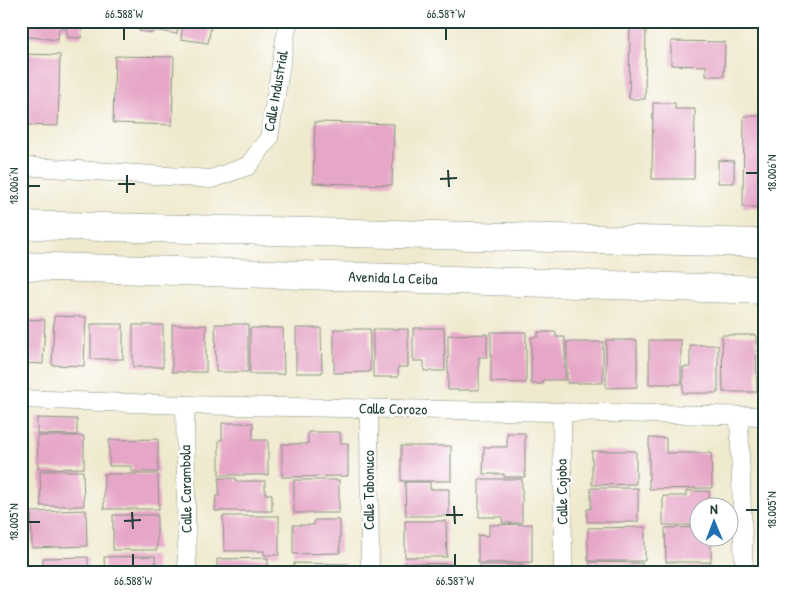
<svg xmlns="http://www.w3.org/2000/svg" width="786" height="594" viewBox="0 0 786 594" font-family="'Patrick Hand',sans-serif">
	<rect width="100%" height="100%" fill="#fff"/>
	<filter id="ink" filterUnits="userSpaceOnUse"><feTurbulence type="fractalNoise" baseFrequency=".02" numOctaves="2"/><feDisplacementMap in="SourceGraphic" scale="10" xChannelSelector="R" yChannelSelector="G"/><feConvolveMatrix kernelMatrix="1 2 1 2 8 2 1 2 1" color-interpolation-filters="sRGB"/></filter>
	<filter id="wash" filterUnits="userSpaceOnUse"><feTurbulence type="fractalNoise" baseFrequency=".0096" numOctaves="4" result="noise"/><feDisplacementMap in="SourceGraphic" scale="20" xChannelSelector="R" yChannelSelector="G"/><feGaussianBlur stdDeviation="1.12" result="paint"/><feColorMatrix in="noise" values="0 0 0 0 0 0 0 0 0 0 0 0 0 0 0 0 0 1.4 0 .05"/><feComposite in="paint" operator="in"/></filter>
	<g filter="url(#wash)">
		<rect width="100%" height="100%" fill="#efe9ce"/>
		<g id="blocks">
			<!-- building -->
			<g fill="#e6a6c7">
				<polygon points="21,21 83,21 81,38 67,37 67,29 59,29 58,40 21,36"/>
				<polygon points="135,21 179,21 177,34 154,30 153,33 139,31 140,23"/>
				<polygon points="183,21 212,21 208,43 181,39"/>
				<polygon points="630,25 646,25 645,99 629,99"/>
				<polygon points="671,41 725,42 724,76 706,76 706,66 671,65"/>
				<polygon points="21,54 60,55 58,126 21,125"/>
				<polygon points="115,56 174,57 172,125 113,123"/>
				<polygon points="653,103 675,103 675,109 695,109 694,179 652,179"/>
				<polygon points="744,116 765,116 765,207 743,207"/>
				<polygon points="315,122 394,124 392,185 313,183"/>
				<polygon points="718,160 734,161 734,183 718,183"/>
				<polygon points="54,316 86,317 84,366 52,365"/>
				<polygon points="21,319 45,320 43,364 21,363"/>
				<rect x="91" y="324" width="32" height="35"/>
				<polygon points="215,324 248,324 248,372 216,372"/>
				<rect x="133" y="325" width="30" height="42"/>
				<rect x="172" y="325" width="34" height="47"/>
				<polygon points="250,328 283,328 284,374 250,374"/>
				<polygon points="296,328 321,328 322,373 296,373"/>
				<polygon points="413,328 444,328 445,371 424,371 424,361 413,361"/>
				<polygon points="334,329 370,329 370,372 334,373"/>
				<polygon points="373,329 408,329 408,367 398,367 398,377 373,377"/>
				<polygon points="491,332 526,332 526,383 491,382"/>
				<polygon points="538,332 556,332 556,337 565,337 565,380 543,380 543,384 531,384 531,337 538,337"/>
				<polygon points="487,334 487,357 479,357 479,390 448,390 448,335"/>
				<polygon points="722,335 756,335 757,392 723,392"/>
				<polygon points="606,340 637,340 637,387 606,388"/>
				<rect x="649" y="340" width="32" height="44"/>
				<rect x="567" y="342" width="36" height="41"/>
				<polygon points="690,345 718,345 718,393 683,393 683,367 690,367"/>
				<polygon points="37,418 77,419 77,435 37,434"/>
				<polygon points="222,423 253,423 253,440 268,440 268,475 219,475 219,440 222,440"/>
				<polygon points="308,432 340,432 341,443 348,443 348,476 282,477 282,444 308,444"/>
				<polygon points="507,433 525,433 525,477 504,477 504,474 483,474 484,447 507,447"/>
				<polygon points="37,436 84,436 84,468 38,469"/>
				<polygon points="649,438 666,438 666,453 711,453 712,488 649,489"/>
				<polygon points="158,439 158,472 132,472 132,466 109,466 109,440"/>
				<rect x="401" y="446" width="50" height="35"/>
				<polygon points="592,451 636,451 636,484 592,485"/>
				<polygon points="40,471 83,471 84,506 41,506"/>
				<polygon points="104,474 158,474 159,509 104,509"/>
				<polygon points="219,478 236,478 236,481 265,481 265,494 272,494 272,511 215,511 216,496 219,496"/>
				<polygon points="479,479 522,479 522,523 502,523 503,517 479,517"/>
				<rect x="294" y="480" width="45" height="33"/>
				<polygon points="405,482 430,482 430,489 449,489 449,516 406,516"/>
				<polygon points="591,488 638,488 638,522 587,522 587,509 591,509"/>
				<polygon points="686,491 709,491 710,506 698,506 698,525 663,525 663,496 686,496"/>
				<polygon points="86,510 87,546 32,548 31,512"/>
				<rect x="113" y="515" width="44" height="35"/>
				<polygon points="223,516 279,516 279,555 264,555 264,551 224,551"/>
				<polygon points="314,520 340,520 340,553 293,554 293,525 314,525"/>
				<polygon points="405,521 446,521 447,557 405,557"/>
				<polygon points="532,524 532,562 478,563 478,535 489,536 489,525"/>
				<polygon points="645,527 645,561 588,561 588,528"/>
				<polygon points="698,527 698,536 711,536 711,562 666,562 665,528"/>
				<polygon points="155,556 156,573 105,573 104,557"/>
				<polygon points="88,557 88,573 43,573 43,558"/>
				<polygon points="268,558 268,573 217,573 217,559"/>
				<polygon points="590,562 642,563 642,573 590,573"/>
				<polygon points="294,563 347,564 347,573 294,573"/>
				<polygon points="403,563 452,564 452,573 403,573"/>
				<polygon points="523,564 523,573 480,573 480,565"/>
				<polygon points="708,566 709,573 659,573 659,568"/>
			</g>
		</g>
	</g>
	<g filter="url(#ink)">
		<use href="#blocks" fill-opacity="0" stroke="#879381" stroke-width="1"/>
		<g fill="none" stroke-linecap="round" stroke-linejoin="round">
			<defs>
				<g id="minor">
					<polyline points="21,166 211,179 248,166 269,138 288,21"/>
					<polyline points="21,399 185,405 765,416"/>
					<polyline points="185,405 187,573"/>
					<polyline points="369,408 370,573"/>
					<polyline points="562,412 563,573"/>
					<polyline points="739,416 744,573"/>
				</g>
				<g id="trunk">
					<polyline points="21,225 765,243"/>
					<polyline points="21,266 765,290"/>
				</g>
			</defs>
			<!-- minor casing -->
			<use href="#minor" stroke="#879381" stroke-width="19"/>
			<!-- trunk casing -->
			<use href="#trunk" stroke="#879381" stroke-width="29"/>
			<!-- minor -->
			<use href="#minor" stroke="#fff" stroke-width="18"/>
			<!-- trunk -->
			<use href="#trunk" stroke="#fff" stroke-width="28"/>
		</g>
	</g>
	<!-- ticks -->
	<path fill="none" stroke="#1f3d34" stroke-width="2" d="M124 28V40M446 28V40M448 170 449 187M746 173H758M127 175V193M440 179 457 178M118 184H135M28 186H40M454 506 455 524M746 510H758M132 512 133 529M446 515H463M124 521 141 520M28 522H40M133 554V566M455 554V566"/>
	<g text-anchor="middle" stroke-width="5" stroke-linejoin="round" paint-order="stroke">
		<!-- street labels -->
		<g font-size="15" fill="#1f3d34" stroke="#fff">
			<text transform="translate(276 91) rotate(-80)" y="5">Calle Industrial</text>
			<text transform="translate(393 278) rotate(2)" y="5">Avenida La Ceiba</text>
			<text transform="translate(393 409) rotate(1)" y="5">Calle Corozo</text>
			<text transform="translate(186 489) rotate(-91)" y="5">Calle Carambola</text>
			<text transform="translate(369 490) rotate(-90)" y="5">Calle Tabonuco</text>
			<text transform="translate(562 492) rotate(-91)" y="5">Calle Cojoba</text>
		</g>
	</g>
	<!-- margin -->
	<rect width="786" height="594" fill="none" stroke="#fff" stroke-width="55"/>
	<!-- north arrow -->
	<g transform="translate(714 522) rotate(359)"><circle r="24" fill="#ffffff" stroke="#a5b1ae"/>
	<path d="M0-4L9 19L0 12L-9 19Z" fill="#1f6fb2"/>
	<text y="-8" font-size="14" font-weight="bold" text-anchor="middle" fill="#1f3d34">N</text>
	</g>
	<rect x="28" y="28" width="730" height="538" fill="none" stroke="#1f3d34" stroke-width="2"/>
	<g font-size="12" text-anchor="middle" fill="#1f3d34">
		<text x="124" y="18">66.588°W</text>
		<text x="446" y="18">66.587°W</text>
		<text transform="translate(772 173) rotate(-90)" y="4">18.006°N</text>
		<text transform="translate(14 186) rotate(-90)" y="4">18.006°N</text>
		<text transform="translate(772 510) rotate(-90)" y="4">18.005°N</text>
		<text transform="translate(14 522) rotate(-90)" y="4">18.005°N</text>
		<text x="133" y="585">66.588°W</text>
		<text x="455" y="585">66.587°W</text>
	</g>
</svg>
